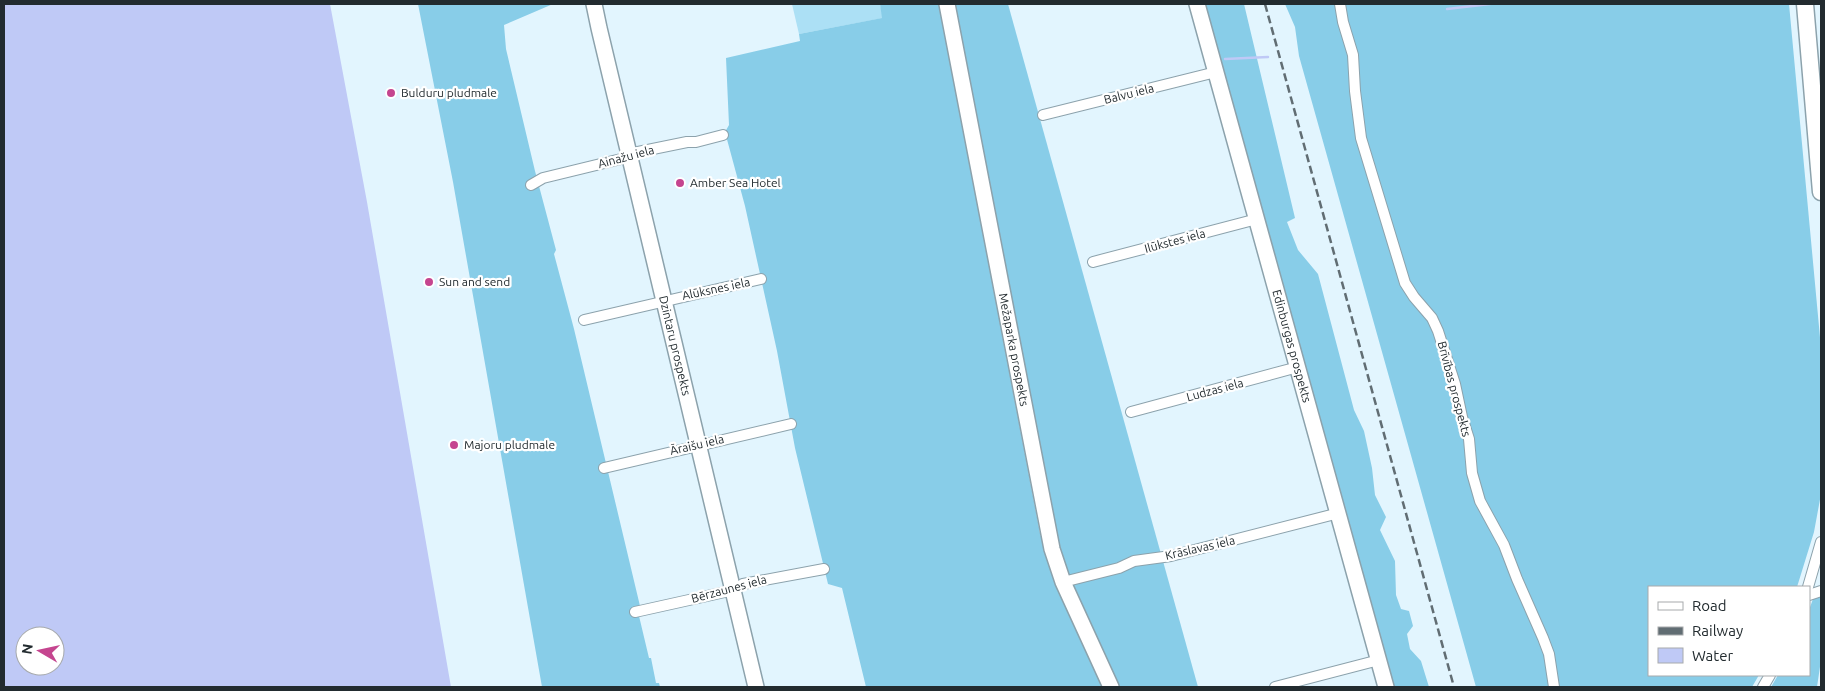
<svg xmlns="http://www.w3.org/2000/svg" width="1825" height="691" viewBox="0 0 1825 691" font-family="Ubuntu,sans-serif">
	<rect width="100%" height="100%" fill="#e2f5fe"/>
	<!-- green -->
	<polygon fill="#ace0f5" points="792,4 880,4 883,18 799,34"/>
	<!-- forest -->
	<g fill="#88cde8">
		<polygon points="418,4 553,4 504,25 506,49 535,171 556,250 554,254 574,329 640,606 639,616 649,658 651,658 656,683 659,683 660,687 542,687 453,182"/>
		<polygon points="880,4 939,4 1040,533 1049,566 1102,687 866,687 842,588 828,584 795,448 777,351 745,206 725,132 729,125 726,58 800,41 799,34 882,18"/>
		<polygon points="955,4 1008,4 1198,687 1119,687 1070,583 1050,518"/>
		<polygon points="1203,4 1244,4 1295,218 1287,222 1298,250 1318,274 1354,410 1364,431 1372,468 1375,495 1386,517 1380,530 1395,561 1396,595 1401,609 1409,611 1413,626 1407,634 1410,649 1421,661 1429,687 1393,687"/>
		<polygon points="1285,4 1789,4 1821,348 1821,494 1814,532 1797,587 1649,587 1649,675 1759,675 1752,687 1476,687 1299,56 1295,27"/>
		<polygon points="1821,595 1821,660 1817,687 1771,687 1778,675 1809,675 1809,610 1813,599"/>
	</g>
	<!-- water -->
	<path fill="#bfc9f6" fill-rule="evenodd" d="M4 4H330L367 202 451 687H4ZM25 636H55V666H25Z"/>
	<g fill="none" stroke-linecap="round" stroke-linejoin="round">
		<!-- stream -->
		<g stroke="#bfc9f6" stroke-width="2.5">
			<polyline points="1447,9 1490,4"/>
			<polyline points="1225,59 1268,57"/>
		</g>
		<defs>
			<g id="street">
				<polyline points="1340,4 1343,22 1353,55 1355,91 1361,138 1405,283 1414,297 1432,318 1438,331 1455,384 1462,417 1469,439 1472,473 1480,501 1504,545 1517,579 1543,638 1549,654 1554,687"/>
				<polyline points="1043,115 1216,72"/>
				<polyline points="531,185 543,178 621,159 638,152 687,142 696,142 723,135"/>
				<polyline points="1093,262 1257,219"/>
				<polyline points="584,320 761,279"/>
				<polyline points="1131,412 1298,367"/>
				<polyline points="604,468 791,424"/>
				<polyline points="1063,582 1119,568 1134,561 1171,556 1339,513"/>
				<polyline points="1808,587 1821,542"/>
				<polyline points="1809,595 1821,591"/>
				<polyline points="635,612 734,590 743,584 824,569"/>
				<polyline points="1275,687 1379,660"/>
				<polyline points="1763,687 1770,675"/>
			</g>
			<g id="secondary">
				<path id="s1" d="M594 4 599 28 756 687"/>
				<path id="s2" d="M947 4 1052 549 1063 582 1111 687"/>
				<path id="s3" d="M1197 4 1386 687"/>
			</g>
			<polyline id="primary" points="1805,4 1821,192"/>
		</defs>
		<!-- street casing -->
		<use href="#street" stroke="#8ca2ac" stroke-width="12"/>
		<!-- secondary casing -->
		<use href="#secondary" stroke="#8ca2ac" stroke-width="18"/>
		<!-- primary casing -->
		<use href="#primary" stroke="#8ca2ac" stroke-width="19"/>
		<!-- street -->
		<use href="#street" stroke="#fff" stroke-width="10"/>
		<!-- secondary -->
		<use href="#secondary" stroke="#fff" stroke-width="15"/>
		<!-- primary -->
		<use href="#primary" stroke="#fff" stroke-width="16"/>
		<!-- rail -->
		<polyline stroke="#616d73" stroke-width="2.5" stroke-dasharray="8 4" stroke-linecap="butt" points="1265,4 1454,687"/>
	</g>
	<!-- markers -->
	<g fill="#c5458f" stroke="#fff" stroke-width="2">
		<circle cx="391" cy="93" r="5"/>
		<circle cx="680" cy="183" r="5"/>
		<circle cx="429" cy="282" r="5"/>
		<circle cx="454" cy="445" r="5"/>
	</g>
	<g text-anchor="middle" stroke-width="4.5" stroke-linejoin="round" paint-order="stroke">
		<!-- poi labels -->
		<g font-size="12" fill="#222b2f" stroke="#fff" text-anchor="start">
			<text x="401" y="97">Bulduru pludmale</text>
			<text x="690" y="187">Amber Sea Hotel</text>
			<text x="439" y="286">Sun and send</text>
			<text x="464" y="449">Majoru pludmale</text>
		</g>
		<!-- street labels -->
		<g font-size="12" fill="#222b2f" stroke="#fff">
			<text transform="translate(1129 94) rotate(-14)" y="4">Balvu iela</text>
			<text transform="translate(626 157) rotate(-15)" y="4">Ainažu iela</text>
			<text transform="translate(1175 241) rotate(-15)" y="4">Ilūkstes iela</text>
			<text transform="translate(716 289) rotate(-12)" y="4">Alūksnes iela</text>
			<text dy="4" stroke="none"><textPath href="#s1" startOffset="351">Dzintaru prospekts</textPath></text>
			<text dy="4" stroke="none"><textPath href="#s3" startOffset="355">Edinburgas prospekts</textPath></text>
			<text dy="4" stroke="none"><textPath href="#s2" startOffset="352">Mežaparka prospekts</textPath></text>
			<text transform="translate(1454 389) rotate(75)" y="4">Brīvības prospekts</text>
			<text transform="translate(1215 390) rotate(-15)" y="4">Ludzas iela</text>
			<text transform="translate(697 445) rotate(-13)" y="4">Āraišu iela</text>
			<text transform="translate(1200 548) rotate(-13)" y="4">Krāslavas iela</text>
			<text transform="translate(729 589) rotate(-15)" y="4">Bērzaunes iela</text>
		</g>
	</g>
	<!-- border -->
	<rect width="1825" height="691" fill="none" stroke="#222b2f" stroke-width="10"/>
	<!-- legend -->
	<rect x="1648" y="586" width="162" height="90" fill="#ffffff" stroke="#a7aaac"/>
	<rect x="1658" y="602" width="25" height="8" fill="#ffffff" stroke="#a7aaac"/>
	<text x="1692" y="611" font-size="15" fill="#222b2f">Road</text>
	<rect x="1658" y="627" width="25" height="8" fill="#616d73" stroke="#a7aaac"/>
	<text x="1692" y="636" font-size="15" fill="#222b2f">Railway</text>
	<rect x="1658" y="648" width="25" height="15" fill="#bfc9f6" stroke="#a7aaac"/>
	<text x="1692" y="661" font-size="15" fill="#222b2f">Water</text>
	<!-- north arrow -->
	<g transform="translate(40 651) rotate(279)"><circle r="24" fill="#ffffff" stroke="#a7aaac"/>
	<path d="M0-4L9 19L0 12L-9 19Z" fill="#c5458f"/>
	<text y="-8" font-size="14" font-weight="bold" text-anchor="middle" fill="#222b2f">N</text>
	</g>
</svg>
